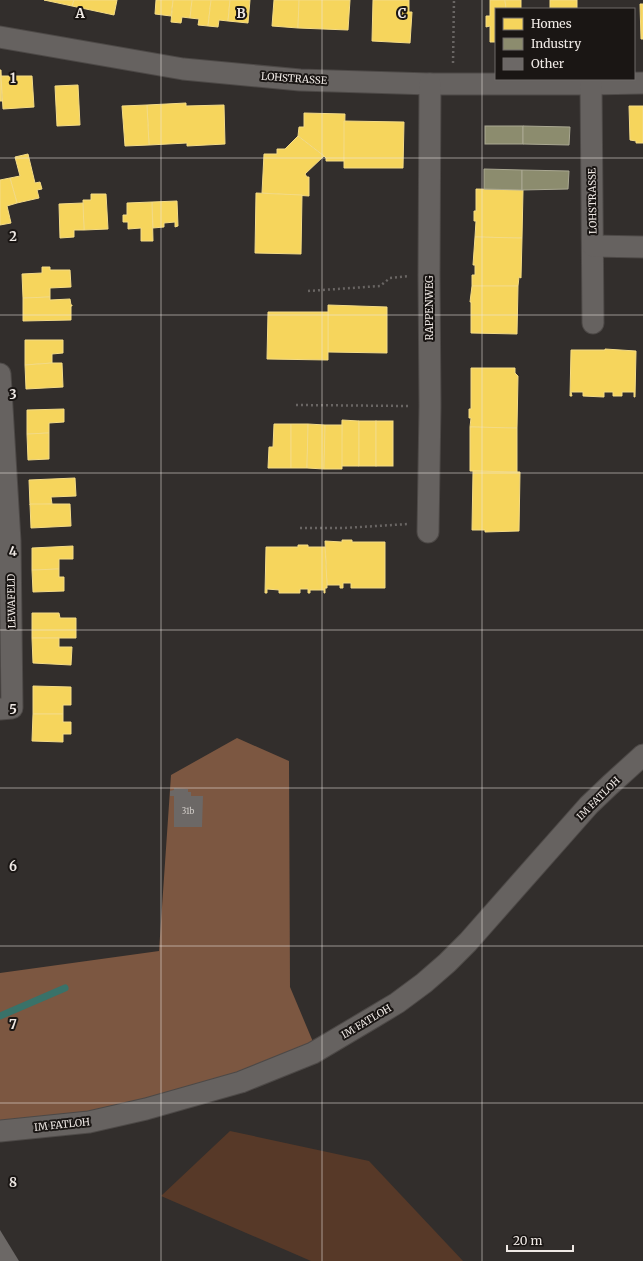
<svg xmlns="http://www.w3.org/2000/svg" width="643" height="1261" viewBox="0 0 643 1261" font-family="Merriweather,serif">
	<rect width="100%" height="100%" fill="#322e2c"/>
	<!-- green -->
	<polygon fill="#573928" points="230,1131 369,1161 463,1261 311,1261 161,1196"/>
	<!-- forest -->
	<polygon fill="#7c5741" points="237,738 289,761 290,987 316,1049 241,1081 0,1129 0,973 159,951 171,775"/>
	<!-- homes -->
	<g fill="#f6d55c" stroke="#f4db85">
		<polygon points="44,0 74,0 72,6"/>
		<polygon points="74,0 117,0 114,15 72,6"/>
		<polygon points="156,0 173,0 171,16 155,14"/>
		<polygon points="173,0 192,0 190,18 182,17 181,23 171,22"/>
		<polygon points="192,0 211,0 208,26 198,25 199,19 190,18"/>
		<polygon points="211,0 230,0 228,21 219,20 218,27 208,26"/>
		<polygon points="230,0 250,0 248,23 228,21"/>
		<polygon points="274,0 299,0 298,28 272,26"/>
		<polygon points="299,0 350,0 348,30 298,28"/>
		<polygon points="373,0 409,0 409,12 412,12 410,43 372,41"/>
		<polygon points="490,0 505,0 506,9 496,9 496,42 490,42 490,26 486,27 486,16 490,16"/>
		<polygon points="505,0 521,0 521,9 506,9"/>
		<rect x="550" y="0" width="27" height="9"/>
		<polygon points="640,4 643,4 643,39 641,39"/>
		<polygon points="0,70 1,70 2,101 0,101"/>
		<polygon points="1,76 32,76 34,107 3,109"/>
		<polygon points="78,85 80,125 57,126 55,86"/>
		<polygon points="186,103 186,106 224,105 225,144 187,146 187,143 149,145 147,105"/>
		<polygon points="147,105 149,145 125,146 122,106"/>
		<polygon points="629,106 643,106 643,143 636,143 636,141 630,140"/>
		<polygon points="304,113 345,114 344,161 326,161 326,158 324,156 298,136 299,127 304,127"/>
		<polygon points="344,121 404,122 403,168 344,168"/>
		<polygon points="298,136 324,156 305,174 307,177 309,177 309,196 262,193 264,154 277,154 277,149 285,149"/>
		<polygon points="28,154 35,183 40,182 42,189 37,190 39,198 17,203 10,178 20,176 15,157"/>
		<polygon points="10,178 17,203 7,206 11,223 0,225 0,180"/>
		<polygon points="476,189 523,190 522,238 475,237 476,221 474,221 474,211 476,211"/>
		<polygon points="256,193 302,195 301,254 255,253"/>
		<polygon points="91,194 106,194 108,229 84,230 83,200 91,200"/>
		<polygon points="177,201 178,226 175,227 175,222 164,223 164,227 153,228 152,202"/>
		<polygon points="152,202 153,241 141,241 141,228 128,229 128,222 123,222 123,215 127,215 127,203"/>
		<polygon points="83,203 84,230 74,230 74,237 60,238 59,204"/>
		<polygon points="475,237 522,238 521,278 519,277 518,286 472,286 472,275 475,275 475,265 473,265"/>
		<polygon points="42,267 50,267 50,270 70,270 71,287 50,288 50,297 23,298 22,274 42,273"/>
		<polygon points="472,286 518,286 517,334 471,333 471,302 470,302"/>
		<polygon points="50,297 50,300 70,299 71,305 72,305 72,306 71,306 71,320 23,321 23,298"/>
		<polygon points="328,305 387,307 387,353 328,352"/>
		<polygon points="268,312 328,312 328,360 267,359"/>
		<polygon points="25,340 63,340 63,353 52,354 52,363 25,365"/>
		<polygon points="605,349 636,351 635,397 634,397 634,392 622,392 622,396 613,396 613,392 604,392 604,397 583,396 583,392 571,392 572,396 570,396 571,350 605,350"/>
		<polygon points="52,363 62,363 63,387 26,389 25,365"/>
		<polygon points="471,368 515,368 515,373 518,376 517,428 470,427 471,418 469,418 469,409 471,409"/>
		<polygon points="64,409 64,422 49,423 49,433 27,434 27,410"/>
		<polygon points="342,420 359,421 359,466 341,466"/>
		<rect x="359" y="421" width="17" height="45"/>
		<rect x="376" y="421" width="17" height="45"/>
		<polygon points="274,424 291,424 291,468 268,468 269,447 273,447"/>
		<polygon points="291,424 308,424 307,468 291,468"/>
		<polygon points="308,424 325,425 324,469 307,468"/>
		<polygon points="325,425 342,425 342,469 324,469"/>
		<polygon points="470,427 517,428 517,472 470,471"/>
		<polygon points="49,433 49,459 28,460 27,434"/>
		<polygon points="473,471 520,472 519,531 485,532 485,530 472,530"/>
		<polygon points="75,478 76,496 51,497 52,504 30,505 29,480"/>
		<polygon points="70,504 71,526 31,528 30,504"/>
		<polygon points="342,540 352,540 352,542 385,542 385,588 351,588 351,583 343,583 343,588 340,588 340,585 327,585 325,541 342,542"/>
		<polygon points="298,545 308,545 308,547 325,547 327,585 327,588 325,588 325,593 324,593 324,590 310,590 310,593 308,593 308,589 300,589 300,593 279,593 279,590 267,589 267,593 265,593 266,547 298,547"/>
		<polygon points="73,546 73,559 59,559 59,569 32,570 32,548"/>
		<polygon points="59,569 59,577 64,577 64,591 33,592 32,570"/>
		<polygon points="32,613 59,613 60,618 76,618 76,638 32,638"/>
		<polygon points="32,638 59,638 59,647 72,647 71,665 33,663"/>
		<polygon points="33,686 71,687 71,705 63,705 63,714 33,714"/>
		<polygon points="33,714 63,714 63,722 71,722 71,734 63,734 63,742 32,741"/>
	</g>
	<!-- industry -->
	<g fill="#8c8c6e" stroke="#aaa892">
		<rect x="485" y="126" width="38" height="18"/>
		<polygon points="523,126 570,127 569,145 523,144"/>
		<polygon points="484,169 522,170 522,190 484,189"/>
		<polygon points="522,170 569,171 568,189 522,190"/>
	</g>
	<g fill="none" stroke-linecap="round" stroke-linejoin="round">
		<!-- stream -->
		<polyline stroke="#397269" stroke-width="7" points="0,1016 65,988"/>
	</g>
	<!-- building -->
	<g fill="#6c6866">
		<polygon points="174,788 188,789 188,792 191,792 191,796 203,796 202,827 174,827 174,796 170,796 170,791 174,790"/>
		<polygon points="0,1230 19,1261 0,1261"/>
	</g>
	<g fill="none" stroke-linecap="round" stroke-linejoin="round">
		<defs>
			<g id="minor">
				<polyline points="0,37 183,69 300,80 430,84 591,84 643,83"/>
				<polyline points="591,84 593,323"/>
				<polyline points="593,246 643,247"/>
				<polyline points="0,374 10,541 12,708 0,709"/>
				<polyline points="428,532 430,406 429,275 430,84"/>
				<polyline points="0,1131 89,1122 146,1109 241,1082 313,1053 372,1018 397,1003 424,983 447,963 468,942 589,805 610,785 643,755"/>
			</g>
		</defs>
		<!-- minor casing -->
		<use href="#minor" stroke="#4d4947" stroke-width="23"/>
		<!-- path -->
		<g stroke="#696563" stroke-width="2.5" stroke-dasharray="2 3" stroke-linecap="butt">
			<polyline points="453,63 454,0"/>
			<polyline points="308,291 380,286 390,278 409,276"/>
			<polyline points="296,405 410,406"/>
			<polyline points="300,528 344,528 408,524"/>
		</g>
		<!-- minor -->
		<use href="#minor" stroke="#666260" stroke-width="21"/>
	</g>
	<!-- grid -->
	<path fill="none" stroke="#efe9e5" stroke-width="1" stroke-opacity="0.55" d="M161 0V1261M322 0V1261M482 0V1261M0 158H643M0 315H643M0 473H643M0 630H643M0 788H643M0 946H643M0 1103H643"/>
	<g text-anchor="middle" stroke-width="4" stroke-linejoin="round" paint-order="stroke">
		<!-- number labels -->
		<g font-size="8" fill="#cec9c5">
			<text x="188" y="814">31b</text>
		</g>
		<!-- street labels -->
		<g font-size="10" fill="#efe9e5" stroke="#1a1614">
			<text transform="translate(294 78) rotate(4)" y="4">LOHSTRASSE</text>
			<text transform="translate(592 201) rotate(-91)" y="4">LOHSTRASSE</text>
			<text transform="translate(429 308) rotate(-90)" y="4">RAPPENWEG</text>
			<text transform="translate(11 601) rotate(-91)" y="4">LEWAFELD</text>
			<text transform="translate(598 798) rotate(-45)" y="4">IM FATLOH</text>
			<text transform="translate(366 1021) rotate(-31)" y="4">IM FATLOH</text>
			<text transform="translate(62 1124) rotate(-6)" y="4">IM FATLOH</text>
		</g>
	</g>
	<g font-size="13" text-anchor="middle" font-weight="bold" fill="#efe9e5" stroke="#1a1614" stroke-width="4" stroke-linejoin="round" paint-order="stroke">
		<text x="80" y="18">A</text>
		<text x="241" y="18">B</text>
		<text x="402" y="18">C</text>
		<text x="13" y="83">1</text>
		<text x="13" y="241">2</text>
		<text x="13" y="399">3</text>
		<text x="13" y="556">4</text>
		<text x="13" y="714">5</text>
		<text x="13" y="871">6</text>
		<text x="13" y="1029">7</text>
		<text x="13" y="1187">8</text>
	</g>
	<!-- legend -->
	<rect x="495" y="8" width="140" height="72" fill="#1a1614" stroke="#6f6a68"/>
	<rect x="503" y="18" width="20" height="12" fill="#f6d55c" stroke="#6f6a68"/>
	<text x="531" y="28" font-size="12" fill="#efe9e5">Homes</text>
	<rect x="503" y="38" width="20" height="12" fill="#8c8c6e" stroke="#6f6a68"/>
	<text x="531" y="48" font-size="12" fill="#efe9e5">Industry</text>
	<rect x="503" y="58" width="20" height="12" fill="#6c6866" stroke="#6f6a68"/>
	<text x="531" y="68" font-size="12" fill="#efe9e5">Other</text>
	<!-- scale -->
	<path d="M507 1245v6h66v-6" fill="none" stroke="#efe9e5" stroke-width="2"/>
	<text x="513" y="1245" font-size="12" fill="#efe9e5" stroke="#1a1614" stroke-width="3" paint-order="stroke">20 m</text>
</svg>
